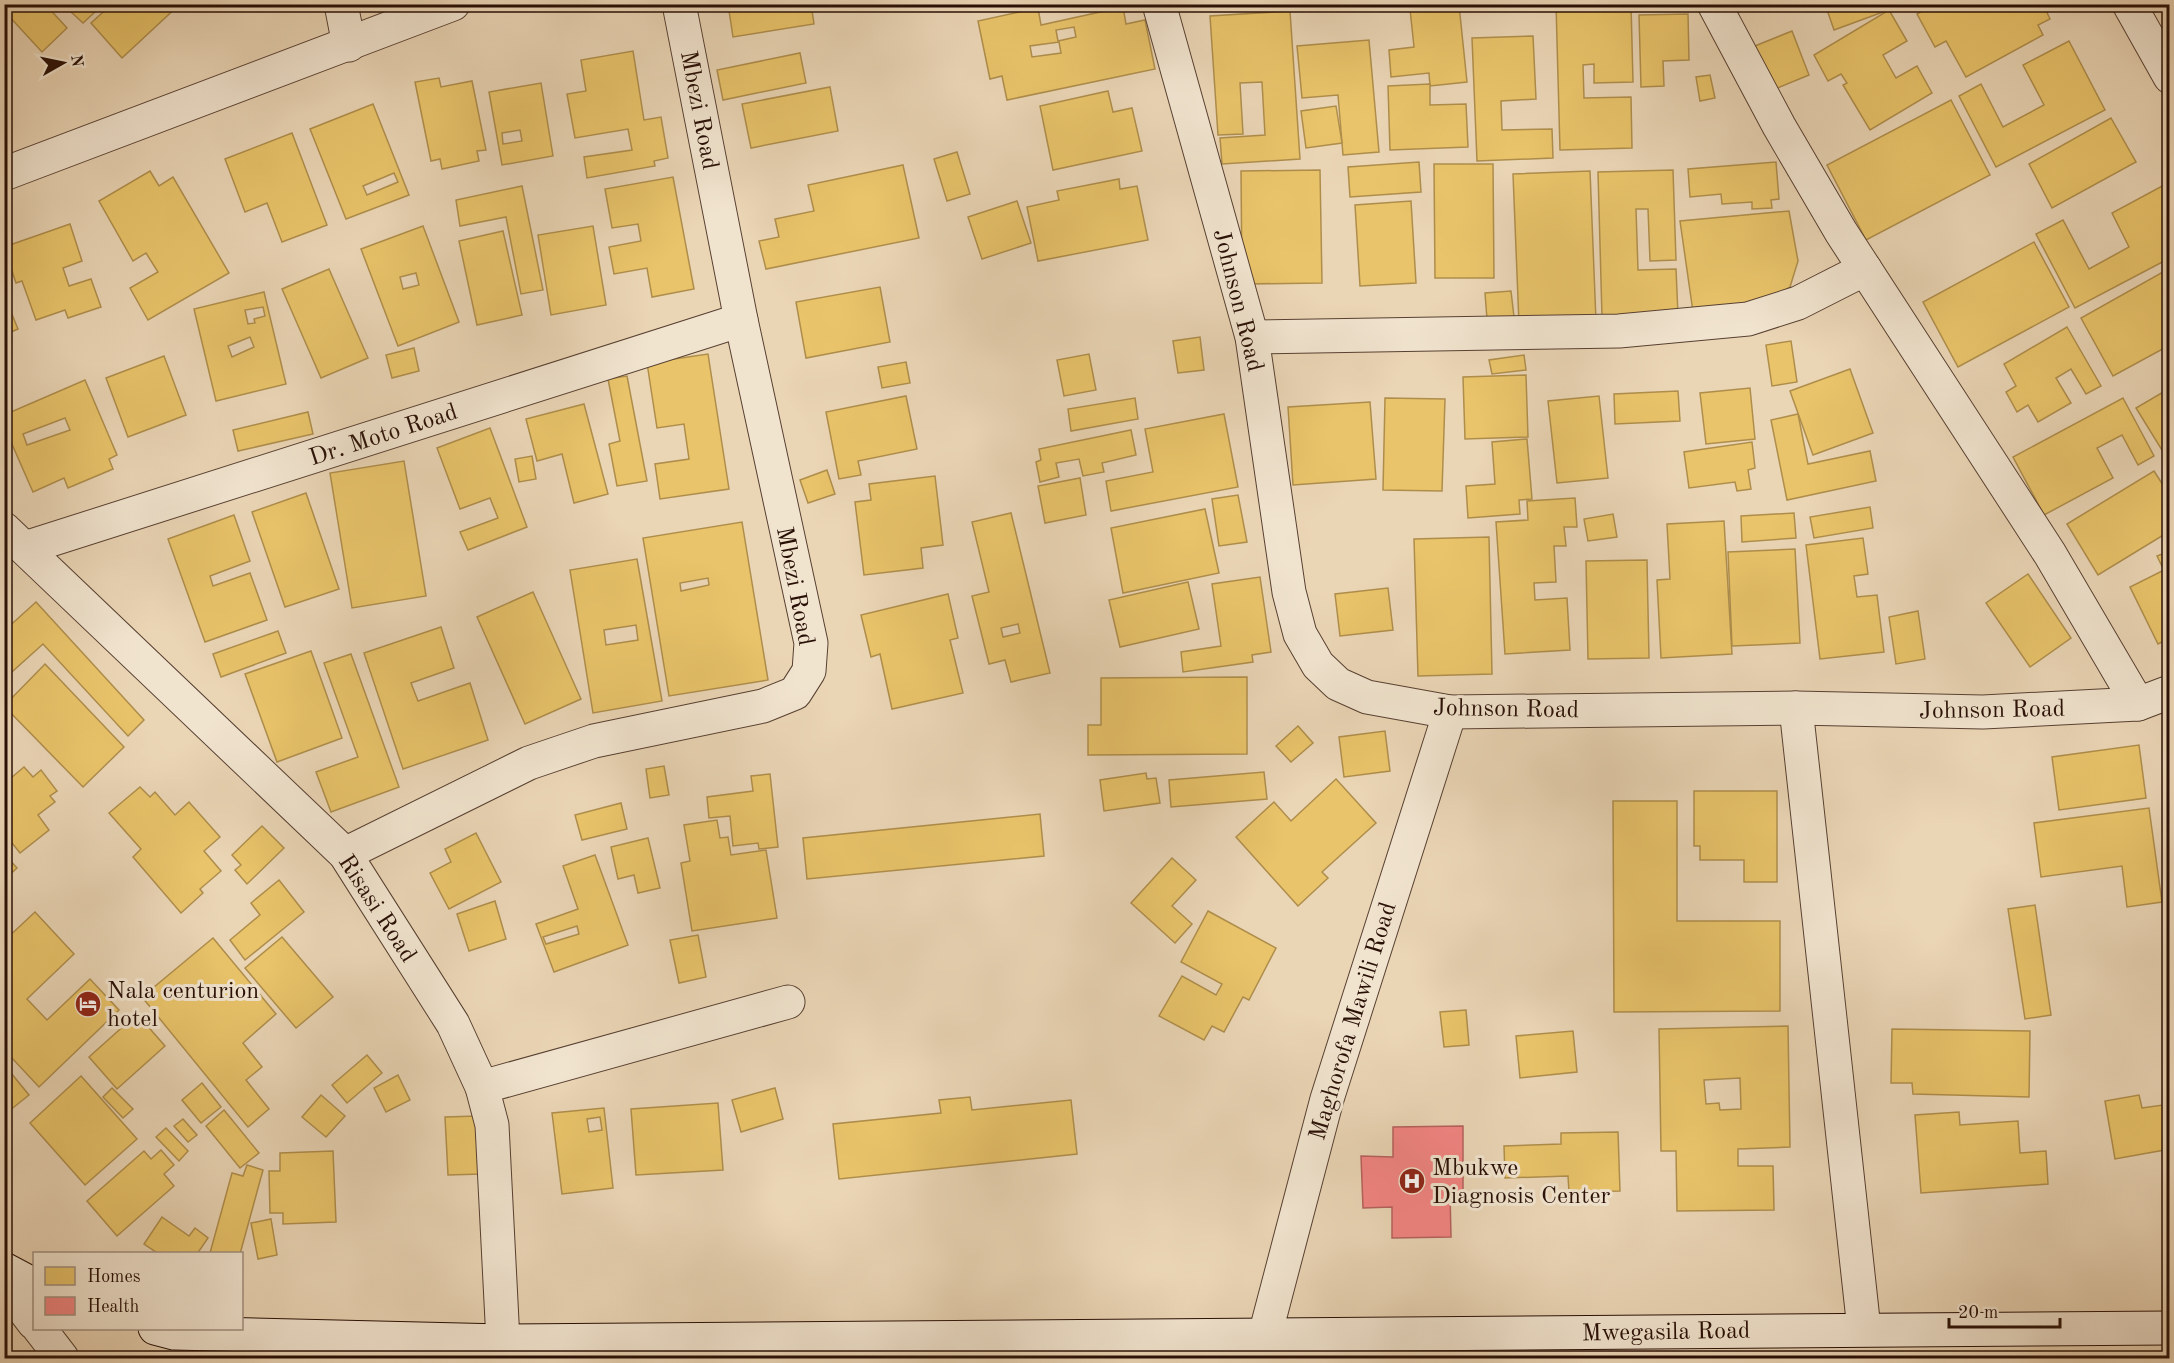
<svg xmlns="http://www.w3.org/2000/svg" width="2174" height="1363" viewBox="0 0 2174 1363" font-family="'Old Standard TT',serif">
	<rect width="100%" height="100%" fill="#ead5b5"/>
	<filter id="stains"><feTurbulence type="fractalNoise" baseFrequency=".00333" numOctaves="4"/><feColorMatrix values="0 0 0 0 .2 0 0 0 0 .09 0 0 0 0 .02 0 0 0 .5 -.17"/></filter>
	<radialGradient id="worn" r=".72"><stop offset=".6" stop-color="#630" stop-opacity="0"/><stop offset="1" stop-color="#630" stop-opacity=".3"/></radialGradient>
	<!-- homes -->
	<g fill="#e9c46a" stroke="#af8e4c" stroke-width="1.5" fill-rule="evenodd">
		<polygon points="17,4 45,4 67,28 42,52 7,14"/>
		<polygon points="77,4 89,4 96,11 83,23 70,11"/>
		<polygon points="112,4 180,4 122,58 91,23"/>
		<polygon points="728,4 811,4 814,24 733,37"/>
		<polygon points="1556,4 1631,4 1633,82 1594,83 1594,64 1583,65 1584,98 1631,97 1632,148 1560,150"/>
		<polygon points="1825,4 1881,4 1883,12 1834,30"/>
		<polygon points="1934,4 2043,4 2050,19 2038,25 2043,35 1966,77 1946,41 1935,47 1917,14"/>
		<polygon points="1459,5 1467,82 1430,86 1429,73 1391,77 1389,50 1414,47 1410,9"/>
		<path d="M1123 7 1126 24 1145 20 1155 69 1007 100 1002 76 990 79 978 21 1038 8 1041 25ZM1074 27 1076 37 1058 41 1056 30ZM1059 42 1061 53 1032 57 1030 46Z"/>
		<polygon points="1889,10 1907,41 1883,55 1896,78 1917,66 1932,93 1870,130 1843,85 1847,83 1841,74 1828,81 1814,55"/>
		<polygon points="1290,11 1300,159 1222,164 1220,138 1265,135 1262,82 1240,83 1243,134 1218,135 1210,16"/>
		<polygon points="1688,14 1689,60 1663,61 1664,86 1641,87 1639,15"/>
		<polygon points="1792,31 1809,75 1763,94 1745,50"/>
		<polygon points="1533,36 1536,99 1501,101 1502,130 1552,129 1553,158 1477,161 1472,38"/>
		<polygon points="1369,40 1379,152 1343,155 1338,95 1302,98 1297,46"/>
		<polygon points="2069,41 2105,110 1996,167 1959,96 1981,84 2003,127 2044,105 2023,65"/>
		<polygon points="633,51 644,120 661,117 668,158 654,161 655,166 587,178 584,157 632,150 628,129 575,138 567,94 586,91 581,60"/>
		<polygon points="800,53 806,83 723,100 717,70"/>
		<polygon points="1710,75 1715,98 1700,101 1696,77"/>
		<polygon points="439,78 441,87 472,81 486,150 477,151 479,161 442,169 440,159 431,161 415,82"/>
		<path d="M541 83 553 156 502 165 489 92ZM520 130 522 141 503 144 502 133Z"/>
		<polygon points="1430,84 1430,105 1466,104 1468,147 1390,150 1388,86"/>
		<polygon points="830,87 838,131 751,148 742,104"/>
		<polygon points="1108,91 1113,112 1132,108 1142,151 1053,170 1040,106"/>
		<polygon points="1951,100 1990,175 1866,240 1827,165"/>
		<path d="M373 104 409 195 346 219 310 129ZM394 173 398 182 367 195 363 186Z"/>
		<polygon points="1336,106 1342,143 1306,148 1301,111"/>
		<polygon points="2111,118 2136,162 2052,208 2029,164"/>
		<polygon points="292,133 327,225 282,242 267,203 245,212 225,159"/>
		<polygon points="957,152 970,194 947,201 934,159"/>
		<polygon points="1419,162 1421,192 1350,197 1348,167"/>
		<polygon points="1776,162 1779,199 1771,200 1772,208 1752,209 1752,202 1722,204 1721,194 1690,197 1688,169"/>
		<polygon points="1434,164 1493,164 1494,278 1435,278"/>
		<polygon points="903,165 919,238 766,269 759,241 779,237 775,219 814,211 808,185"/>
		<polygon points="1320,170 1322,283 1242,284 1241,171"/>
		<polygon points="1673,170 1676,260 1650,261 1648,209 1636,209 1638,270 1676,269 1678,315 1602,317 1598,172"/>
		<polygon points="150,171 159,186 173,177 229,273 148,320 130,288 158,272 146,253 133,261 99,201"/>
		<polygon points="1590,171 1596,321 1519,324 1513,174"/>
		<polygon points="673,177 694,289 652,297 647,268 614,274 609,247 641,241 638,224 612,228 605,189"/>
		<polygon points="1119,179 1120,189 1137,186 1148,240 1038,261 1027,207 1059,200 1057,191"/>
		<polygon points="2164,185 2170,196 2170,258 2075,308 2036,234 2063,220 2089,269 2129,247 2112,213"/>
		<polygon points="522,186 543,290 521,294 506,217 460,226 456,200"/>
		<polygon points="1017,201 1031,243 982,259 968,217"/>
		<polygon points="1411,201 1416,283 1360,286 1355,205"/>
		<polygon points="1789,211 1798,261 1790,287 1755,309 1693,312 1680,221"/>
		<polygon points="70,224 82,261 63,268 69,286 91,279 101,307 68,318 65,310 36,320 22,281 16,283 4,247"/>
		<path d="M423 226 459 322 398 346 361 249ZM416 273 419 285 403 289 400 277Z"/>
		<polygon points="593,226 606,305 551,315 538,235"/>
		<polygon points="503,231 522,315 477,325 459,241"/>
		<polygon points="2034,242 2069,307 1958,367 1923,302"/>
		<polygon points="2170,268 2170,345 2113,376 2081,318"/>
		<polygon points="329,269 368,358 321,378 282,289"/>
		<polygon points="880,287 890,342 806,358 796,302"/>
		<polygon points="1511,291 1514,317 1487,319 1485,293"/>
		<path d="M264 292 286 384 216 401 194 309ZM263 307 265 316 254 319 255 323 248 324 245 310ZM250 337 254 347 232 357 228 346Z"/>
		<polygon points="4,295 18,329 4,335"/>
		<polygon points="2067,327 2101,386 2086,394 2071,369 2056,378 2071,403 2038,422 2028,405 2017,412 2006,392 2016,386 2004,364"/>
		<polygon points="1200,337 1204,370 1178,373 1173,341"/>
		<polygon points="1791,341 1797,382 1772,386 1766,345"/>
		<polygon points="414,348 419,371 392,378 386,355"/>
		<polygon points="708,354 729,489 660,499 655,464 689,459 684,424 657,428 647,363"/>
		<polygon points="1089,354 1096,390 1064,396 1057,360"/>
		<polygon points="1524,355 1526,370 1492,374 1489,360"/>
		<polygon points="164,356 186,415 128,437 106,378"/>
		<polygon points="906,362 910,383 882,388 878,367"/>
		<polygon points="1850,369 1873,433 1813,455 1790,391"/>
		<polygon points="1526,375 1528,437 1465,439 1463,377"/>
		<polygon points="627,376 647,481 617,486 609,444 620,441 608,379"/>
		<path d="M85 380 117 455 109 459 113 469 68 488 64 478 33 492 4 426V415ZM65 418 70 430 27 445 23 434Z"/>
		<polygon points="1750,388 1755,439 1706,444 1700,393"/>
		<polygon points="2170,388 2170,452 2165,455 2136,408"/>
		<polygon points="1678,391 1680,421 1615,424 1614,394"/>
		<polygon points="906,396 917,449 858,461 861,475 839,479 826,412"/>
		<polygon points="1599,396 1608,478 1557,483 1548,401"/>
		<polygon points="1135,398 1138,419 1071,431 1068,409"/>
		<polygon points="1385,398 1445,399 1442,491 1383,490"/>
		<polygon points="2123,398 2154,456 2138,465 2122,435 2097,448 2113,478 2044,515 2013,457"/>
		<polygon points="1370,402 1376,479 1293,485 1288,407"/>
		<polygon points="584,404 608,494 574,503 562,454 537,461 526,419"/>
		<polygon points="308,412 313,434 238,451 233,430"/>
		<polygon points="1224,414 1238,487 1111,511 1106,481 1153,472 1145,429"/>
		<polygon points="1798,414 1808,464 1870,451 1876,481 1787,500 1771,420"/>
		<polygon points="490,428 527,527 468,550 460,532 498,518 490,498 460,509 437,448"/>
		<polygon points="1131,430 1136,455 1102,463 1104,472 1083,476 1079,459 1056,463 1059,477 1040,482 1036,462 1041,460 1039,449"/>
		<polygon points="1527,439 1532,499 1519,500 1520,514 1468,518 1466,486 1495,484 1492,442"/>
		<polygon points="1752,442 1755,468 1748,470 1751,489 1737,491 1735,482 1689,488 1684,452"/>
		<polygon points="532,456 536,479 519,482 515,459"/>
		<polygon points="404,461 426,596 352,608 330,473"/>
		<polygon points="827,470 835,494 808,503 800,480"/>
		<polygon points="2154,471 2170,496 2170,531 2098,575 2067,524"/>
		<polygon points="935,476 943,545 921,548 923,568 864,575 855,502 871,500 869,484"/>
		<polygon points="1080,478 1086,515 1045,523 1038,486"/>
		<polygon points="306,493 339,589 285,607 252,512"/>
		<polygon points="1238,495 1247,542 1219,546 1212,499"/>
		<polygon points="1575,498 1577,527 1564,527 1566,546 1554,546 1556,582 1534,583 1535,600 1567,598 1570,650 1505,654 1496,522 1528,520 1527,501"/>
		<polygon points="1870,507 1873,528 1814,538 1810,517"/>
		<polygon points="1205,509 1219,573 1123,593 1111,528"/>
		<path d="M1011 513 1050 673 1011 682 1005 660 989 664 972 596 989 592 972 522ZM1018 624 1020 633 1003 637 1001 628Z"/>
		<polygon points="1794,513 1796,538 1742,542 1741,516"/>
		<polygon points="1613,514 1617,537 1588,541 1584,519"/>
		<polygon points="234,515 250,561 210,576 213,586 250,573 267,620 205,642 168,539"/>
		<polygon points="1724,521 1732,654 1661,658 1657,580 1670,579 1667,524"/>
		<path d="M742 522 768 680 669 696 643 538ZM708 578 709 585 681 591 680 583Z"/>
		<polygon points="1489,537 1492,674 1418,676 1414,539"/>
		<polygon points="1863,538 1868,574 1854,576 1857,597 1877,595 1884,652 1820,659 1806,545"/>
		<polygon points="1795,549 1800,643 1732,646 1728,552"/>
		<polygon points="2170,551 2170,583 2157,556"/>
		<path d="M637 559 662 701 593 713 570 570ZM636 625 638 640 606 645 604 630Z"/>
		<polygon points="1647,560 1649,658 1588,659 1586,561"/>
		<polygon points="2162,571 2170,586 2170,638 2158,644 2130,587"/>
		<polygon points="2028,574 2071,638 2030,667 1986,603"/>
		<polygon points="1260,577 1271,652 1252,655 1253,662 1183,672 1181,652 1221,646 1212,584"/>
		<polygon points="1188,582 1199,629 1120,647 1109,600"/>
		<polygon points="1388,588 1393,630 1340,636 1335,594"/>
		<polygon points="533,592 581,699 525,724 477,617"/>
		<polygon points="948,594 958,638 950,640 963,693 892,709 880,654 871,657 861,615"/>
		<polygon points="36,602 144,720 128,736 43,644 4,679 4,631"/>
		<polygon points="1918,611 1925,659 1896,664 1889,617"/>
		<polygon points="441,627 454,668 411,683 418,701 470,683 488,740 403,769 364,653"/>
		<polygon points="278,631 286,653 221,677 213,654"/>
		<polygon points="311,651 342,738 277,762 245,674"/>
		<polygon points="351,654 399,787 331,812 316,772 358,757 324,663"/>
		<polygon points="45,664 124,747 83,787 4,706"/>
		<polygon points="1247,677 1247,754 1088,755 1088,725 1101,725 1101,678"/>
		<polygon points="1298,726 1313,743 1291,762 1276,746"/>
		<polygon points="1385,731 1390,771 1344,777 1339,737"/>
		<polygon points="2139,745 2146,798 2059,810 2052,757"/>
		<polygon points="664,766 669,795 650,798 646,769"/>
		<polygon points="24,767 33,777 41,770 57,791 50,796 55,802 38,815 49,830 20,853 4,833 4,774 7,772 11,778"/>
		<polygon points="1264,772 1267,799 1171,807 1169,780"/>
		<polygon points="1146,773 1147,779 1156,778 1160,803 1104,811 1100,780"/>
		<polygon points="770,774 778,847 759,849 758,843 733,846 730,816 709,818 707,797 753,791 751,776"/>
		<polygon points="1336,779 1376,823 1322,872 1328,878 1298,906 1236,837 1274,802 1291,821"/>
		<polygon points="140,787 150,797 155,792 175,815 189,802 220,837 204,851 221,871 200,889 203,893 181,913 133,857 141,849 109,813"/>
		<polygon points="1694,791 1777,791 1777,882 1744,882 1744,860 1700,860 1700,846 1694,846"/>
		<polygon points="1613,801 1677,801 1677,921 1780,921 1780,1011 1614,1012"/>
		<polygon points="621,803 627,829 582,840 575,815"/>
		<polygon points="2149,808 2162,902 2127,907 2122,866 2041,877 2034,823"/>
		<polygon points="1040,814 1044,856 807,879 803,838"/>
		<polygon points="717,820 720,838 728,837 731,855 766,850 777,918 692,931 681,863 690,861 684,825"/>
		<polygon points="262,826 284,848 247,884 235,870 241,865 232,855"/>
		<polygon points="476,833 501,882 449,909 430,873 451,862 445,849"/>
		<polygon points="648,838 660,888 638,893 634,875 618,879 611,847"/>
		<polygon points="4,854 17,868 4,880"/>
		<path d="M595 855 628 945 554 972 536 924 578 909 563 866ZM577 926 579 934 546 944 543 937Z"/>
		<polygon points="1172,858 1196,880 1172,906 1192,924 1175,943 1131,903"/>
		<polygon points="279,880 304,912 245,960 230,940 260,915 251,903"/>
		<polygon points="495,901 506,939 469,951 457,914"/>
		<polygon points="2035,905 2051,1015 2025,1019 2008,909"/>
		<polygon points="1208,911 1276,948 1249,1000 1243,997 1224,1032 1212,1026 1204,1040 1159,1016 1182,976 1216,995 1222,984 1181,962"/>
		<polygon points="35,912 74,954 27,999 47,1020 90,979 119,1010 39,1087 11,1057 4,1064 4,941"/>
		<polygon points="698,935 706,977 679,983 670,940"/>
		<polygon points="282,937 333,997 296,1028 245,968"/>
		<polygon points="213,938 276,1014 243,1043 262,1067 246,1080 269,1109 248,1127 142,997"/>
		<polygon points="1466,1010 1469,1045 1444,1047 1440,1012"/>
		<polygon points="137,1014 165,1046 117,1089 89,1057"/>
		<path d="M1788 1026 1790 1147 1738 1149V1166H1773L1774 1210 1677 1211 1676 1151H1661L1659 1029ZM1740 1078 1741 1109 1720 1110 1719 1103 1706 1104 1704 1080Z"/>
		<polygon points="1892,1029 2030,1031 2029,1097 1913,1094 1912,1083 1891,1083"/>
		<polygon points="1573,1031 1577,1072 1520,1078 1516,1036"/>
		<polygon points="367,1055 382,1073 347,1103 332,1085"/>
		<polygon points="11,1073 29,1095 4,1115 4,1079"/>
		<polygon points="398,1075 410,1100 386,1112 374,1088"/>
		<polygon points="81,1076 137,1139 85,1185 30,1123"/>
		<polygon points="202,1083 221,1107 201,1123 182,1100"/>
		<polygon points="112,1088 133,1109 123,1118 103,1097"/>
		<polygon points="775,1088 783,1119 741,1132 732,1100"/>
		<polygon points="321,1095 345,1116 326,1137 302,1117"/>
		<polygon points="2139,1095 2142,1108 2170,1104 2170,1149 2115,1159 2105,1101"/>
		<polygon points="970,1097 972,1110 1071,1100 1077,1154 839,1179 833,1124 941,1113 939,1100"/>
		<polygon points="718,1103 723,1170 636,1175 631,1109"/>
		<path d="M604 1108 613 1188 562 1194 552 1113ZM600 1117 602 1130 589 1132 587 1119Z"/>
		<polygon points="224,1110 259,1153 240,1168 206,1126"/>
		<polygon points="1959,1112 1960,1125 2018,1121 2020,1153 2046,1151 2048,1184 1921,1193 1915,1115"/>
		<polygon points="477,1116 481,1174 448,1175 445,1117"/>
		<polygon points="183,1119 197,1135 188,1142 174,1126"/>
		<polygon points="166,1128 188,1151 179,1161 156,1137"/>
		<polygon points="1618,1132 1620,1191 1569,1192 1568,1176 1505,1178 1504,1146 1561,1144 1561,1133"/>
		<polygon points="161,1150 174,1165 164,1174 174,1186 117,1236 87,1201 144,1151 151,1159"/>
		<polygon points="333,1151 336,1222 283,1224 283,1213 270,1213 269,1171 280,1171 280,1153"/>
		<polygon points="247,1165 263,1170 240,1254 210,1253 232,1173 243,1176"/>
		<polygon points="162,1217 189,1236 195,1228 208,1238 197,1254 159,1254 144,1244"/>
		<polygon points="271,1219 277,1255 258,1259 251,1223"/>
	</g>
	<!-- health -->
	<polygon fill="#f28482" stroke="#b5615d" stroke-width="1.5" points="1463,1126 1463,1193 1450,1193 1451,1237 1392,1238 1392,1207 1363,1208 1361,1156 1393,1157 1393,1127"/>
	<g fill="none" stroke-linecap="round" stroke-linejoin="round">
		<defs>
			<g id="street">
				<polyline points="341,4 349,45"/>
				<polyline points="1159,4 1252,337 1289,592 1300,634 1318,665 1338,684 1367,697 1450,712 1796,708 1983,712 2138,704 2170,692"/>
				<polyline points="1714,4 1779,126 1841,232 2050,554 2138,704"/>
				<polyline points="2129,4 2170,77"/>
				<polyline points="4,174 453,4"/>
				<polyline points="1252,337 1619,331 1748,319 1798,303 1865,269"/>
				<polyline points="4,529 345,854 453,1024 482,1087 492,1125 503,1341"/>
				<polyline points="25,548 741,320"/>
				<polyline points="1796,708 1864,1329"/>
				<polyline points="345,854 529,763 594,741 763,706 795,693 809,671 811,643 741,320 679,4"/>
				<polyline points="482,1087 788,1002"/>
				<polyline points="4,1284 34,1323"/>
				<polyline points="39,1328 62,1358"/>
				<polyline points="1265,1335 1327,1099 1450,712"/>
			</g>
			<g id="secondary">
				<polyline points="4,1269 34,1285"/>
				<polyline points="155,1328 174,1333 503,1341 2170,1328"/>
			</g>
		</defs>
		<!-- street casing -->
		<use href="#street" stroke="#584032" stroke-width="35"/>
		<!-- secondary casing -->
		<use href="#secondary" stroke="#280f06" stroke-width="35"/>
		<!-- street -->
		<use href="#street" stroke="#f1e4cf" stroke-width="33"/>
		<!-- secondary -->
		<use href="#secondary" stroke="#f1e4cf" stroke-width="33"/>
	</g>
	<!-- icons -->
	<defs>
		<symbol id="hotel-disc" viewBox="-11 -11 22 22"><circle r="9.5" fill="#8f2418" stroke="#f1e4cf"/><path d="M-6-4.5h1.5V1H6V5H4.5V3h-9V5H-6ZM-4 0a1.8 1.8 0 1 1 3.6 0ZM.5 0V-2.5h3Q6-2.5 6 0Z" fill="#fff"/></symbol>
		<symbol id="hospital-disc" viewBox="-11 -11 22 22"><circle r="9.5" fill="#8f2418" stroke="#f1e4cf"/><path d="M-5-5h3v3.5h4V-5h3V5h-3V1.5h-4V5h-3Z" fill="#fff"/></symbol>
	</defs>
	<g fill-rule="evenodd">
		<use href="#hotel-disc" x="73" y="989" width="30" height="30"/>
		<use href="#hospital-disc" x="1397" y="1166" width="30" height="30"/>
	</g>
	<g text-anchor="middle" stroke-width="6" stroke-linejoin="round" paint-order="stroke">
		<!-- street labels -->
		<g font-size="24" fill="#280f06" stroke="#f1e4cf">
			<text transform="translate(700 110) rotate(79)" y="8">Mbezi Road</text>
			<text transform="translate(1239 300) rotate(76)" y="8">Johnson Road</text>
			<text transform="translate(383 434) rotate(-18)" y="8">Dr. Moto Road</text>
			<text transform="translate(796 586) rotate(79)" y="8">Mbezi Road</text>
			<text transform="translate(1506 708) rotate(1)" y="8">Johnson Road</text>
			<text transform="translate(1992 709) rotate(-1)" y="8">Johnson Road</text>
			<text transform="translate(378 908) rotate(57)" y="8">Risasi Road</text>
			<text transform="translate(1352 1021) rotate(-73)" y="8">Maghorofa Mawili Road</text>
			<text transform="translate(1666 1331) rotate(-1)" y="8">Mwegasila Road</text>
		</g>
		<!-- poi labels -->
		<g font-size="24" fill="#280f06" stroke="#f1e4cf" text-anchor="start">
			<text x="107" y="998">Nala centurion<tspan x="107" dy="28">hotel</tspan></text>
			<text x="1432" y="1175">Mbukwe<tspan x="1432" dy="28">Diagnosis Center</tspan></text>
		</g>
	</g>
	<!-- margin -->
	<rect width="2174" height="1363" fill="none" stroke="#ead5b5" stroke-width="24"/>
	<rect x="6" y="6" width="2162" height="1351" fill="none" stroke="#280f06" stroke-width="3"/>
	<rect x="12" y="12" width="2150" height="1339" fill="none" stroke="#280f06" stroke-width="1.5"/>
	<!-- legend -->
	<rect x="33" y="1252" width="210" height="78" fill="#f1e4cf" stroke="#a18f7f" stroke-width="1.5"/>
	<rect x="45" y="1267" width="30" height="18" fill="#e9c46a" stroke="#a18f7f" stroke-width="1.5"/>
	<text x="87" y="1282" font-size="18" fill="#280f06">Homes</text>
	<rect x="45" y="1297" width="30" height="18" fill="#f28482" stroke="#a18f7f" stroke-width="1.5"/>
	<text x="87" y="1312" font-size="18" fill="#280f06">Health</text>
	<!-- north arrow -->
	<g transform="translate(63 63) rotate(81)" stroke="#f1e4cf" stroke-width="4.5" paint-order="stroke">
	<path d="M0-4.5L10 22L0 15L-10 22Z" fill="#280f06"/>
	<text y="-9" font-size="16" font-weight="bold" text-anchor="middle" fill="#280f06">N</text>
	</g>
	<!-- scale -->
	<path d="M1949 1318v9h111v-9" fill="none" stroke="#280f06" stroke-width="3"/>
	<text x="1958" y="1318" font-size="18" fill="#280f06" stroke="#f1e4cf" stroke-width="4.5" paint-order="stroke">20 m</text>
	<rect width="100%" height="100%" filter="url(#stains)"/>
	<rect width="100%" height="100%" fill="url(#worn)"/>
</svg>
